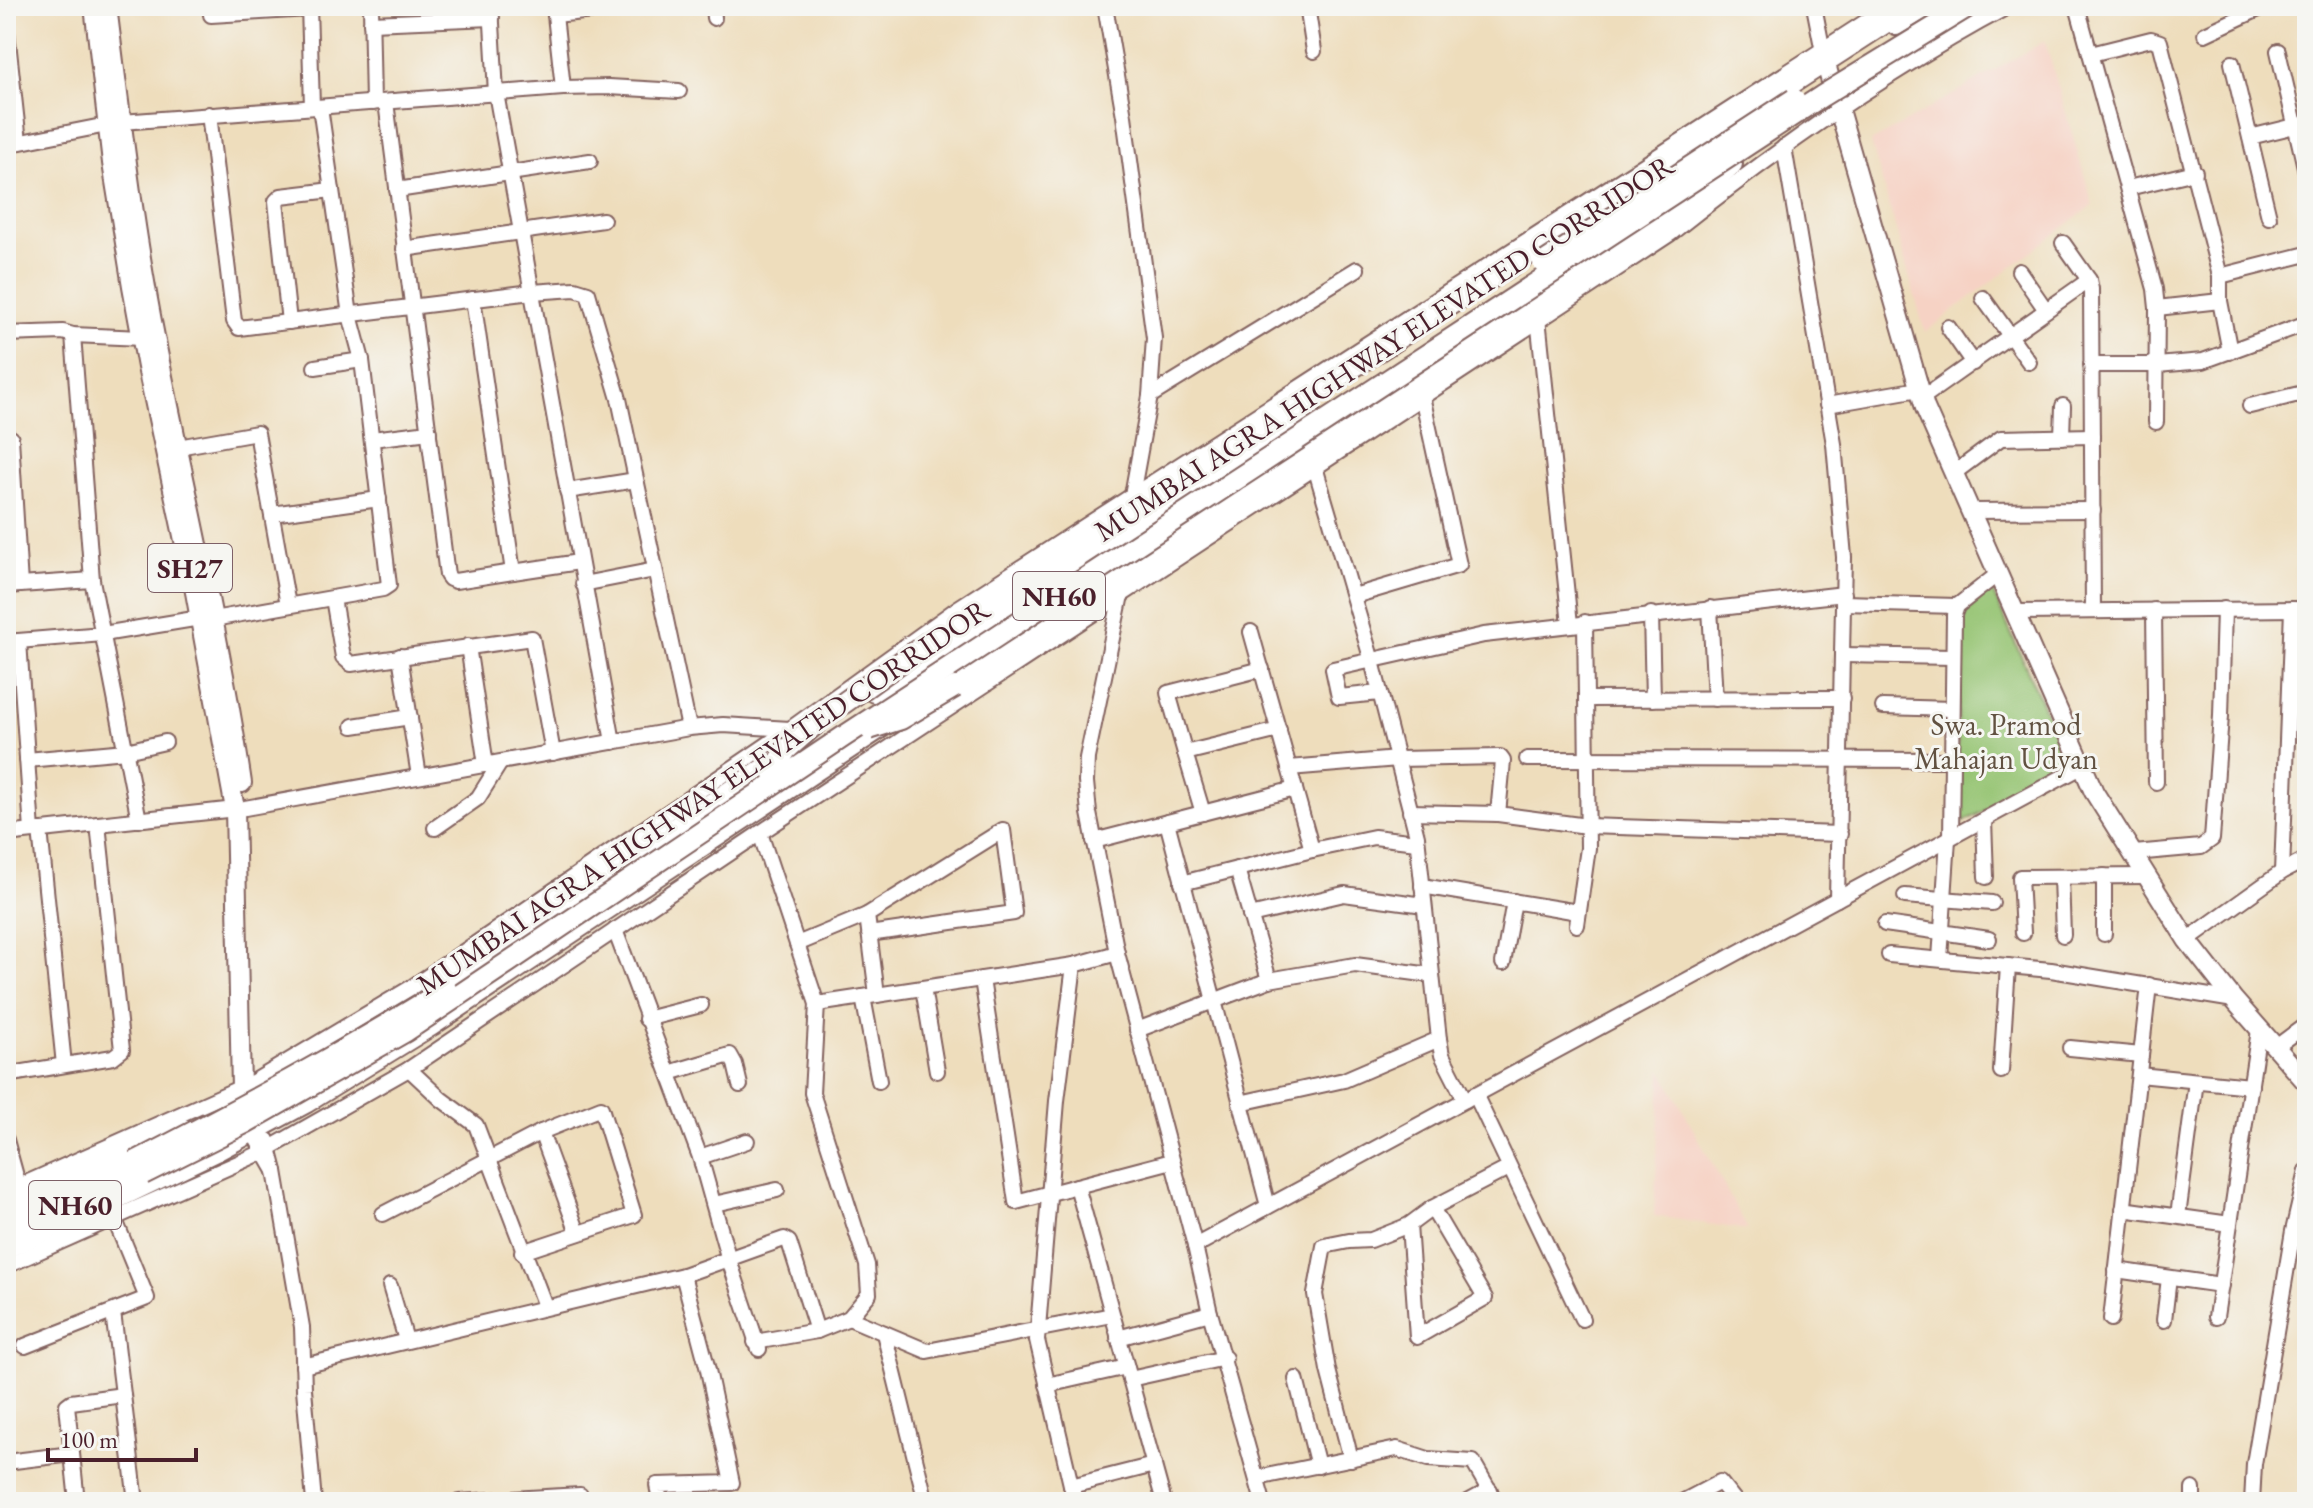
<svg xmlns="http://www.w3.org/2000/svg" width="2313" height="1508" viewBox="0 0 2313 1508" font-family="'EB Garamond',serif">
	<rect width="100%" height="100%" fill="#f6f6f2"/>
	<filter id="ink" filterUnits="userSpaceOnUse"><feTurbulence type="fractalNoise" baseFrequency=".0125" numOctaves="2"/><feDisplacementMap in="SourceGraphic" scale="16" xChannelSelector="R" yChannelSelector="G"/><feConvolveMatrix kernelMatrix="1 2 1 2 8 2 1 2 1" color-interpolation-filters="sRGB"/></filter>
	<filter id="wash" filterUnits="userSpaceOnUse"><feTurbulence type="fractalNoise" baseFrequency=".006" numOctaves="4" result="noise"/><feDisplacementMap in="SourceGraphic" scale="32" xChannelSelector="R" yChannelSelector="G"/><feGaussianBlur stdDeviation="1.8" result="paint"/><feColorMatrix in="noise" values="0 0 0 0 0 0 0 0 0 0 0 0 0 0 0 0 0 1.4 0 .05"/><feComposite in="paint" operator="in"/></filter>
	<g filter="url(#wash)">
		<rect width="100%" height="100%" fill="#eeddbc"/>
		<!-- built -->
		<g fill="#f6d2c4">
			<polygon points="2045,41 2093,205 1925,332 1871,142"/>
			<polygon points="1661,1069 1748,1230 1654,1216"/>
		</g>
		<!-- green -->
		<polygon fill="#96c473" stroke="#70724f" stroke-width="2" points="1991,588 2069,764 1964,822 1958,799 1958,653 1963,616"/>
	</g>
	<g filter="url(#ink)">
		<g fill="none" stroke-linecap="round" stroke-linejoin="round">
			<defs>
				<g id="minor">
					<polyline points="309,6 312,107"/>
					<polyline points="371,6 373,103"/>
					<polyline points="491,6 496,93 613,742"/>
					<polyline points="554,6 563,88"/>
					<polyline points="713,6 714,18"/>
					<polyline points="1105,6 1124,116 1154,338 1150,396 1132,495"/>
					<polyline points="1307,6 1314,51"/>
					<polyline points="1814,6 1824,57"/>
					<polyline points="2077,6 2155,289 2157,308 2156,422"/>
					<polyline points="211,15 309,9"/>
					<polyline points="555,15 640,6"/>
					<polyline points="6,23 19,142"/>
					<polyline points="371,23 492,18"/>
					<polyline points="2205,34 2265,6"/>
					<polyline points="2278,51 2307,176"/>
					<polyline points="2091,54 2151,39 2160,42 2220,276"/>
					<polyline points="2232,63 2269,217"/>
					<polyline points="386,102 447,575 450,579 455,581 513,572"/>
					<polyline points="209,114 234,321 239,328 532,292 575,289 588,293 619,399 689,728"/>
					<polyline points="2250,137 2307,123"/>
					<polyline points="6,145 122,122 563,88 609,87 679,91"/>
					<polyline points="1784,147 1834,444 1844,557 1837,899"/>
					<polyline points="2128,188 2195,172"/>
					<polyline points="397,190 590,161"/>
					<polyline points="2063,243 2089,280 2091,289 2093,611"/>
					<polyline points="404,249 603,220"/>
					<polyline points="2019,271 2046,310"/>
					<polyline points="1983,298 2029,362"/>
					<polyline points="473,299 513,572 579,562"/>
					<polyline points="2220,301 2230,352"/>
					<polyline points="2157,308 2220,301 2220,276 2307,254"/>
					<polyline points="1538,318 1570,624"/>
					<polyline points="289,322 276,201 281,196 332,190"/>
					<polyline points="1948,327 1973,363"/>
					<polyline points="6,334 63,332 73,335 142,338"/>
					<polyline points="73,335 92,580 139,820"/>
					<polyline points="2091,365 2157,365 2203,361 2307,323"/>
					<polyline points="315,367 362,360"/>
					<polyline points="1150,396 1357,269"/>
					<polyline points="1922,398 2089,280"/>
					<polyline points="1827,405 1919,389"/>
					<polyline points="2250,406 2307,392"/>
					<polyline points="2062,437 2063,406"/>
					<polyline points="11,438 20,585"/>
					<polyline points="372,439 429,432"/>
					<polyline points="178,447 257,433 288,605"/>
					<polyline points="1315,467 1372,661 1417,836 1439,1039 1442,1055 1465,1100"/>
					<polyline points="1954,473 2001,438 2092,436"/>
					<polyline points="567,491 636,480"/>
					<polyline points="1971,511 2093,510"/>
					<polyline points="272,514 379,499"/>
					<polyline points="583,584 655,570"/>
					<polyline points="6,586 92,580"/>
					<polyline points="1121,595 1087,758 1086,782 1089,813 1117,953 1195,1246 1210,1313 1263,1502"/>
					<polyline points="1354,596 1459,565 1422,396"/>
					<polyline points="333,598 343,657 351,664 532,638 553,753"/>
					<polyline points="1843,603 1957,606"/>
					<polyline points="1710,608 1715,699"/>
					<polyline points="2154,610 2156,782"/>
					<polyline points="2015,612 2307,609"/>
					<polyline points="1651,614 1653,699"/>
					<polyline points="213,619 383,589 389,585 362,360 350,315 320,107"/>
					<polyline points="1251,632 1312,850"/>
					<polyline points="19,641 32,831"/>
					<polyline points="6,642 103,634 200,618"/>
					<polyline points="468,646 486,765"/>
					<polyline points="1842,655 1953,657"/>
					<polyline points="400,656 419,776"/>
					<polyline points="1380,693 1339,697 1333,669 1484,635 1844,594"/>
					<polyline points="1586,699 1842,698"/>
					<polyline points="1883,707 1952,709"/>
					<polyline points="353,726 410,717"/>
					<polyline points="1185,753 1168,693 1262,669"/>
					<polyline points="1527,759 1951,760"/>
					<polyline points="27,760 126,751 165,742"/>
					<polyline points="1289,768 1398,759 1500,757 1503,761 1498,814"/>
					<polyline points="1410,812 1498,814 1587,826 1840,834"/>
					<polyline points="1203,813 1185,753 1279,730"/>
					<polyline points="1984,820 1986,877"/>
					<polyline points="1167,822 1268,1206"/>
					<polyline points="435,828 478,798 500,763"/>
					<polyline points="40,830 64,1065"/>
					<polyline points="760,833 817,1004 1074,965 1117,953"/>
					<polyline points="6,834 245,808 689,728 723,725 790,729"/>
					<polyline points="1951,837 1954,615 1957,606 1998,574"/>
					<polyline points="1094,841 1295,789"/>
					<polyline points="2134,853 2201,847 2212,839 2221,716 2224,609"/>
					<polyline points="1237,869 1269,980"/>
					<polyline points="2282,872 2292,609"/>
					<polyline points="2061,877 2063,935"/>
					<polyline points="1182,883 1312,850 1374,837 1417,842"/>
					<polyline points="1422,886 1578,912"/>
					<polyline points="1905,896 1992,903"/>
					<polyline points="1250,916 1344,894 1424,905"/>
					<polyline points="1885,924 1989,939"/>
					<polyline points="1577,925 1588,848 1585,622"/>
					<polyline points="615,930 700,1157 729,1260 759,1349"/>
					<polyline points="2023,933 2020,877 2147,876"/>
					<polyline points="869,934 1014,913 1003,830 867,915 877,995"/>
					<polyline points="2104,934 2104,876"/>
					<polyline points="2187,940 2282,872 2307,859"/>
					<polyline points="797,944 867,915"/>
					<polyline points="1889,955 2051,970 2234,1000"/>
					<polyline points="1940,959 1948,839"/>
					<polyline points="1503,963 1514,901"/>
					<polyline points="1074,965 1057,1101 1037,1340 1075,1502"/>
					<polyline points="982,979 1016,1202 1172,1161"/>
					<polyline points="923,988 937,1071"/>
					<polyline points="863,997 879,1081"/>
					<polyline points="646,1019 701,1005"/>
					<polyline points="1137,1030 1269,980 1355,965 1431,975"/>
					<polyline points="2276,1047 2307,1024"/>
					<polyline points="2070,1048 2141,1055"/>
					<polyline points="409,1069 441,1099 476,1125 545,1306"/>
					<polyline points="2001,1071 2008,966"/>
					<polyline points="669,1073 730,1055 735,1064 740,1085"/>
					<polyline points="6,1075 113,1057 122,1050 98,824"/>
					<polyline points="2139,1075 2251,1086"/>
					<polyline points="1475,1094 1582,1319"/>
					<polyline points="1240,1103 1344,1080 1439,1039"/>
					<polyline points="541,1132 578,1233"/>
					<polyline points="253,1133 275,1171 267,1140"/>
					<polyline points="6,1140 19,1187"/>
					<polyline points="700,1157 747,1141"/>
					<polyline points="275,1171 302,1327 304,1389 314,1502"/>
					<polyline points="1077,1186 1164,1502"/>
					<polyline points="6,1192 253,1082 412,987 790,729 958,608 1890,6"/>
					<polyline points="714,1204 777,1190"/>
					<polyline points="2123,1209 2230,1224"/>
					<polyline points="383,1214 541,1132 601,1108 634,1215 522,1252"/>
					<polyline points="2178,1216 2196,1081"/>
					<polyline points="1409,1225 1417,1337 1485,1298 1432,1208"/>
					<polyline points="1195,1246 2083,766"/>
					<path d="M6 1266 263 1152 409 1069 760 833 1670 234C1776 150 1888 70 2009 6"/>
					<polyline points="2116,1270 2221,1285"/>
					<polyline points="390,1286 406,1340"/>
					<polyline points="113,1312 136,1502"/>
					<polyline points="2216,1317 2259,1030"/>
					<polyline points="849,1318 927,1351 1112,1315"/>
					<polyline points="2111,1319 2149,985"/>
					<polyline points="2164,1320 2169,1278"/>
					<polyline points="884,1333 926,1502"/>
					<polyline points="1118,1338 1210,1313"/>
					<polyline points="755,1342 817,1331 849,1318 869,1294 867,1265 812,1093 817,1004"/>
					<polyline points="25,1346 147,1298 115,1220"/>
					<polyline points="303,1366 683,1275 784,1239 789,1242 817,1331"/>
					<polyline points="1130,1379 1225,1358"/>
					<polyline points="1296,1379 1318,1466"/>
					<polyline points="1047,1385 1127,1367"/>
					<polyline points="1351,1459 1328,1370 1315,1294 1324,1246 1349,1241 1371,1240 1409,1225 1432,1208 1509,1168"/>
					<polyline points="6,1462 72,1454"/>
					<polyline points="1257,1478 1397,1449 1428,1459 1473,1462 1496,1502"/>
					<polyline points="1071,1486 1154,1465"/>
					<polyline points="77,1502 67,1405 71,1402 123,1395"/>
					<polyline points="459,1502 580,1495 582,1502"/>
					<polyline points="660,1502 657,1485 732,1483 708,1370 683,1275"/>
					<polyline points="1468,1502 1490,1490"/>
					<polyline points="1682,1502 1720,1482 1736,1502"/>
					<polyline points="2193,1502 2193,1489"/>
					<polyline points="2252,1502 2254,1464 2293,1231 2307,1171"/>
				</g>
				<g id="major">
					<polyline points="94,6 112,163 132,286 147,367 195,592 235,809 241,1088 249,1119"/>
					<path d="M107 6C121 118 134 231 156 342 185 489 220 635 242 783"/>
					<polyline points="1896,26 1929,6"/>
					<polyline points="1825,61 1925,408 2094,792 2187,940 2234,1000 2307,1083"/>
					<polyline points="874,693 1311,406"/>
					<polyline points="429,991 784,754"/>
					<polyline points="6,1205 183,1128"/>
					<polyline points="6,1249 97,1209 216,1152 307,1103 432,1026 886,725"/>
				</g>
				<g id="highway">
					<polyline points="1964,18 1993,6"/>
					<polyline points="929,642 1911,6"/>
					<polyline points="955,687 1691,201 1732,164"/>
					<polyline points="6,1219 135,1162"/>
					<polyline points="6,1234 143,1174"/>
				</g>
			</defs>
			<!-- minor casing -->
			<use href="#minor" stroke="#83625e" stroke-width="18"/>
			<!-- major casing -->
			<use href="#major" stroke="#83625e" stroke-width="22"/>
			<!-- highway casing -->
			<use href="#highway" stroke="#83625e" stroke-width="24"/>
			<!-- minor -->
			<use href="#minor" stroke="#fff" stroke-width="14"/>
			<!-- major -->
			<use href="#major" stroke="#fff" stroke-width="18"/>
			<!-- highway -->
			<use href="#highway" stroke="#fff" stroke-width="20"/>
			<defs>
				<g id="highway-bridge">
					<polyline points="1543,263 1794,99"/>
					<polyline points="869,729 901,719 955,687"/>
					<polyline points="773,772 786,750 820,720 929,642"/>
					<path d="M135 1162C241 1108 344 1052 446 989"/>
					<polyline points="143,1174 245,1123 406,1031 843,737 1822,96 1969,6"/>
				</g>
			</defs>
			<!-- highway-bridge casing -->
			<use href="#highway-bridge" stroke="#83625e" stroke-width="24" stroke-linecap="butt"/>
			<!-- highway-bridge -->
			<use href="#highway-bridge" stroke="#fff" stroke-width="20"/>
		</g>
	</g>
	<g text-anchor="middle" stroke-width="6" stroke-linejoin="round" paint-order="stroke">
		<!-- shield labels -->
		<g fill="#f6f6f2" stroke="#7e6067" stroke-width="2">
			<rect x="148" y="544" width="84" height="48" rx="6"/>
			<rect x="1013" y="572" width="92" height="48" rx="6"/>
			<rect x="29" y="1181" width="92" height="48" rx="6"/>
		</g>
		<g font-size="28" font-weight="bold" fill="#4a1f2b">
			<text x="190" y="578">SH27</text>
			<text x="1059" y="606">NH60</text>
			<text x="75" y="1215">NH60</text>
		</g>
		<!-- street labels -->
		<g font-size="30" fill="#4a1f2b" stroke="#f6f6f2">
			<text transform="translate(1384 348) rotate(-33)" y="10">MUMBAI AGRA HIGHWAY ELEVATED CORRIDOR</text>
			<text transform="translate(703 797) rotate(-34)" y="10">MUMBAI AGRA HIGHWAY ELEVATED CORRIDOR</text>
		</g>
		<!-- park labels -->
		<g font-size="30" fill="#615141" stroke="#f6f6f2">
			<text x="2006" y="735">Swa. Pramod<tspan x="2006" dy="34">Mahajan Udyan</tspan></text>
		</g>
	</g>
	<!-- margin -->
	<rect width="2313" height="1508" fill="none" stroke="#f6f6f2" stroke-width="32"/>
	<!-- scale -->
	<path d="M48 1448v12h148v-12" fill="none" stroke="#4a1f2b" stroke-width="4"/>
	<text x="60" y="1448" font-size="24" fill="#4a1f2b" stroke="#f6f6f2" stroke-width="6" paint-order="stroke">100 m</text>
</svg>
